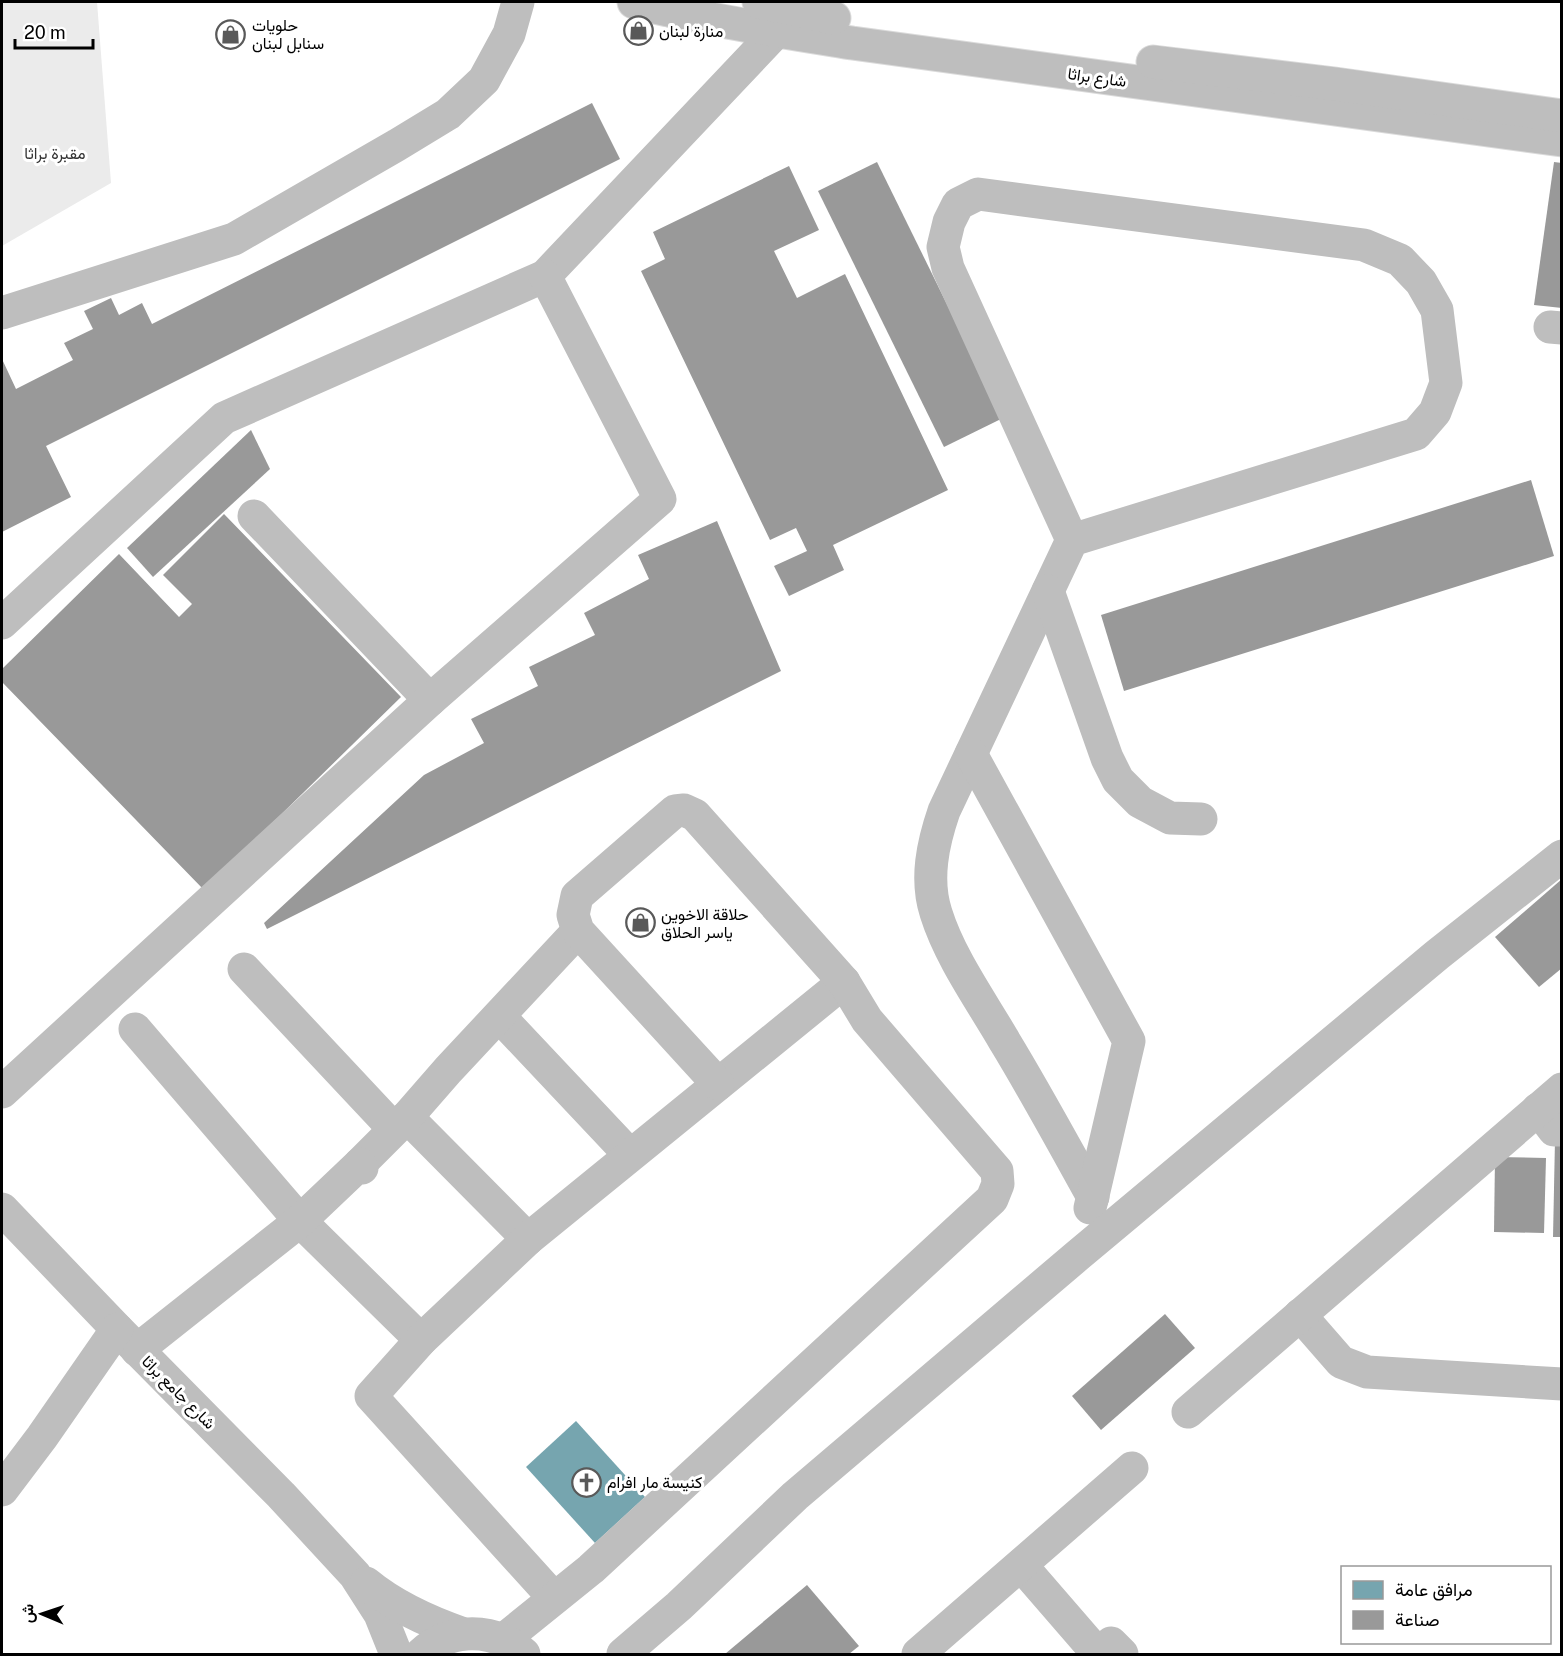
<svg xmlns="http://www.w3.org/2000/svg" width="1563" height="1656" viewBox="0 0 1563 1656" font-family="'Public Sans',Vazirmatn,sans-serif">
	<rect width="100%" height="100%" fill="#fff"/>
	<!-- green -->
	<polygon fill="#ebebeb" points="2,2 97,2 111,183 2,246"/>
	<!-- public -->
	<polygon fill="#76a5af" points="576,1421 645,1497 595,1543 526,1467"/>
	<!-- industry -->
	<g fill="#999">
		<polygon points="592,103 620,159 46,446 71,497 2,532 2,359 16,389 73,360 64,343 93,329 84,311 111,298 119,315 142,303 152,324"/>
		<polygon points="877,162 1003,418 944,447 818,191"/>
		<polygon points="1554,162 1562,163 1562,308 1534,305"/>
		<polygon points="789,166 819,230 774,251 797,298 845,274 948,490 833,545 844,570 789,596 774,566 807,551 796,528 770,540 641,271 665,259 653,232"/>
		<polygon points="251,430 270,469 153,577 127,548"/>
		<polygon points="1531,480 1554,556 1124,691 1101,615"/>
		<polygon points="224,514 401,697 204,890 2,682 2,669 119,554 179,617 192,604 163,575"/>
		<polygon points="717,521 781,671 267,929 264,923 424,775 484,743 471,719 538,686 529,667 595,635 584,613 649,579 638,555"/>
		<polygon points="1562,879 1562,968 1539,987 1495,937"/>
		<polygon points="1555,1140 1562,1141 1562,1237 1553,1237"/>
		<polygon points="1495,1157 1546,1158 1544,1233 1494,1232"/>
		<polygon points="1165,1314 1195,1348 1101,1430 1072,1396"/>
		<polygon points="807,1585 859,1646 849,1654 725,1654"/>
	</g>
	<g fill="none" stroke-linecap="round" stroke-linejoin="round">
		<defs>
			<g id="major">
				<path d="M634 2C705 20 779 31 852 43L1562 140"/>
				<polyline points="759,2 834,18"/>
				<polyline points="1153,62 1335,84 1562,116"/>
			</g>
		</defs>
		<!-- major casing -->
		<use href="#major" stroke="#dbdbdb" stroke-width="35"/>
		<!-- minor -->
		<g stroke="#bebebe" stroke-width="33">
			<polyline points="2,313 234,239 397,145 448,114 484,80 509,34 518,2"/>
			<polyline points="1550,327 1562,328"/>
			<polyline points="254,516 430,700"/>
			<path d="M1072 540 948 268 943 247 949 222 958 204 978 194 1364 245 1400 260 1421 282 1437 310 1446 383 1435 412 1416 434 1072 540 944 811C933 843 925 879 936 913 950 958 982 1002 1005 1042 1036 1093 1064 1145 1093 1197"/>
			<polyline points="1048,591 1107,758 1118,780 1140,802 1170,818 1201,819"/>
			<polyline points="2,623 224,418 545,276 777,31"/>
			<polyline points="971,754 1129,1041 1090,1208"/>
			<polyline points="244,969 394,1129"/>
			<polyline points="499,1016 630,1155"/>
			<polyline points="135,1029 300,1221 421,1340"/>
			<polyline points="2,1092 430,700 660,499 545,276"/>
			<polyline points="1538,1109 1554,1130 1562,1130"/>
			<polyline points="407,1117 528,1239"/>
			<polyline points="360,1164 407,1117 448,1070 578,931"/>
			<polyline points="2,1209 117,1329 281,1495 355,1575 380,1614 396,1654"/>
			<polyline points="1300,1315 1341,1362 1367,1372 1562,1384"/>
			<polyline points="137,1350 300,1221 360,1164 362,1168"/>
			<polyline points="1188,1412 1562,1089"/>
			<polyline points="2,1490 42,1437 117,1329"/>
			<polyline points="1021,1565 1098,1654 1111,1643 1122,1654"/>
			<path d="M366 1583C395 1607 429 1622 464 1634"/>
			<polyline points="554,1598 371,1396 421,1340 528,1239 844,982"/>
			<polyline points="503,1640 591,1569 992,1199 998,1184 997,1171 867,1020 844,982 695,815 684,810 675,811 577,896 573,915 578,931 718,1084"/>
			<path d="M421 1654C450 1627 494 1627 524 1654"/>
			<polyline points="623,1654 679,1606 795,1496 1077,1256 1437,955 1562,856"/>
			<polyline points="918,1654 1132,1468"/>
		</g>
		<!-- major -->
		<use href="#major" stroke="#bebebe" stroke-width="33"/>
	</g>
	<!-- icons -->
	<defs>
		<symbol id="shop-ring" viewBox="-11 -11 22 22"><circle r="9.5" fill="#fff" stroke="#595959" stroke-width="1.5"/><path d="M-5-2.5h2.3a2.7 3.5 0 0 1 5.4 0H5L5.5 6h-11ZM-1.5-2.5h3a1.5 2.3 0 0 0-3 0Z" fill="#595959"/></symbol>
		<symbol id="church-ring" viewBox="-11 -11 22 22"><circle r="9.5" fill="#fff" stroke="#595959" stroke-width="1.5"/><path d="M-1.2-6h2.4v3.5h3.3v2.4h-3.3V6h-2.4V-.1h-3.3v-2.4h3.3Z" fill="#595959"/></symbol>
	</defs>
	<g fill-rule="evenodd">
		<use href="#shop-ring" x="622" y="14" width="33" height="33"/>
		<use href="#shop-ring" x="214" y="18" width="33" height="33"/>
		<use href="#shop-ring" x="624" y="906" width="33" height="33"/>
		<use href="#church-ring" x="570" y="1466" width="33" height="33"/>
	</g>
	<g text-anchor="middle" stroke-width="6" stroke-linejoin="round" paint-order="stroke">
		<!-- poi labels -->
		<g font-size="16" fill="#000" stroke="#fff" text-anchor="start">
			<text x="252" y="31">حلويات<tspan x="252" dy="18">سنابل لبنان</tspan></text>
			<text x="659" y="37">منارة لبنان</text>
			<text x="661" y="920">حلاقة الاخوين<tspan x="661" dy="18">ياسر الحلاق</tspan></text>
			<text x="607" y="1488">كنيسة مار افرام</text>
		</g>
		<!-- street labels -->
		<g font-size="16" fill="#000" stroke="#fff">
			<text transform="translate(1097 77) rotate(8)" y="6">شارع براثا</text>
			<text transform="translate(179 1392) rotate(45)" y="6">شارع جامع براثا</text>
		</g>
		<!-- park labels -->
		<g font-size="16" fill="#323232" stroke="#fff">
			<text x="55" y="159">مقبرة براثا</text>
		</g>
	</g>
	<!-- border -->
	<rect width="1563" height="1656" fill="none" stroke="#000000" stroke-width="6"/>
	<!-- legend -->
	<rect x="1341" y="1566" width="210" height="78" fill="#ffffff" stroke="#999999" stroke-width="1.5"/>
	<rect x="1353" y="1581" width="30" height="18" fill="#76a5af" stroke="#999999" stroke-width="1.5"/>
	<text x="1395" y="1596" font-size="18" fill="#000000">مرافق عامة</text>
	<rect x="1353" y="1611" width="30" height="18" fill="#999999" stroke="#999999" stroke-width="1.5"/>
	<text x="1395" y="1626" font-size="18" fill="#000000">صناعة</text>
	<!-- north arrow -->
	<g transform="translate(42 1614) rotate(272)" stroke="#ffffff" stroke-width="4.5" paint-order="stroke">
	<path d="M0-4.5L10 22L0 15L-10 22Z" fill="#000000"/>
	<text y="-9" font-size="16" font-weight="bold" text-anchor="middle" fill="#000000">ش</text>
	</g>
	<!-- scale -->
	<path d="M15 39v9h78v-9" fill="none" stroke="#000000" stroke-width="3"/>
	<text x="24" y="39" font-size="18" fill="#000000" stroke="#ffffff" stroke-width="4.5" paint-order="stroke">20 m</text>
</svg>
